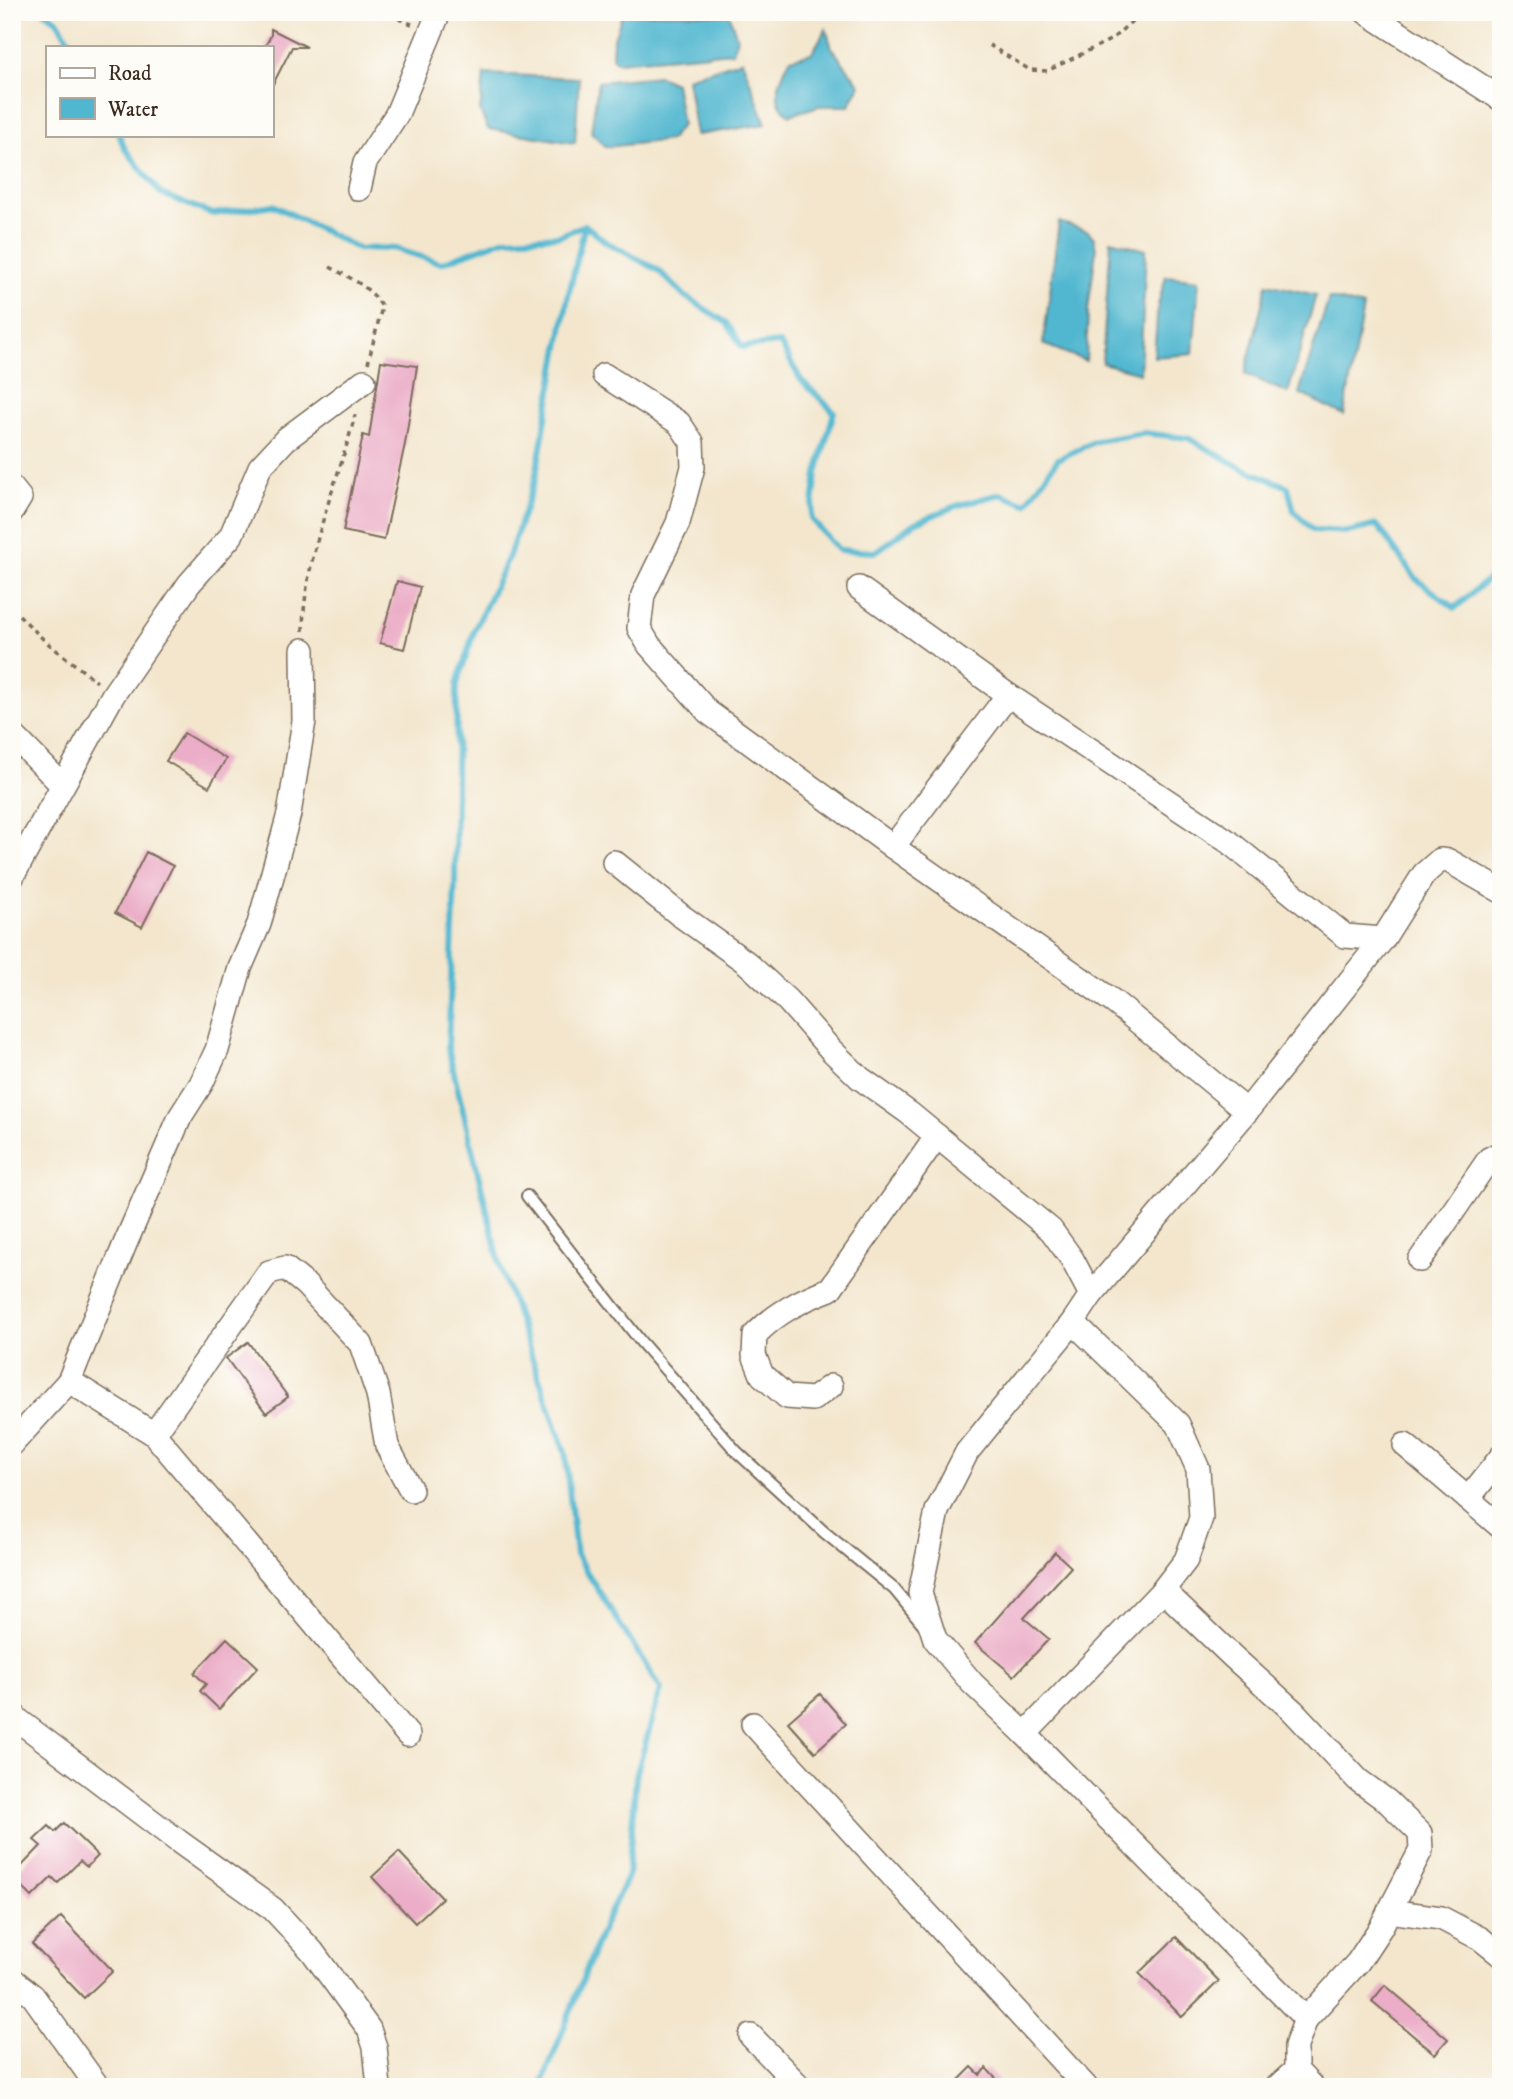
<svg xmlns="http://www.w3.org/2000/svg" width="1513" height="2099" viewBox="0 0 1513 2099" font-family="'IM FELL DW Pica',serif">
	<rect width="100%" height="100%" fill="#fdfcf7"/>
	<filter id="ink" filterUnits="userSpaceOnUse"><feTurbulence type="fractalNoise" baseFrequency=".0143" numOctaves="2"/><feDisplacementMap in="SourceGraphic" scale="14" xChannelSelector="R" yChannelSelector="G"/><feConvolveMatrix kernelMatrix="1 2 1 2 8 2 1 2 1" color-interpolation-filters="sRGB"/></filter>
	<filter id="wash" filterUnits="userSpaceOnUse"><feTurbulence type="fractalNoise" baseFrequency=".00686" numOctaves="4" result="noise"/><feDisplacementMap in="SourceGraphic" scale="28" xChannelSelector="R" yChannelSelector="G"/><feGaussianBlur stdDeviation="1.57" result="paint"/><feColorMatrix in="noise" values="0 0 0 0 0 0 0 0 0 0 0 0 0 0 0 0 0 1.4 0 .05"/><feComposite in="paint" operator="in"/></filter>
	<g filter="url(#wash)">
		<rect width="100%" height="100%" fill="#f3e6cd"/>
		<!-- water -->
		<g fill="#51b7d0" stroke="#467077" stroke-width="2">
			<polygon points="623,13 729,14 737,38 733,52 617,62 612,57 613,41"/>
			<path d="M826 29 832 48 860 85 849 106H819L790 115C768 100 781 78 790 59L812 53Z"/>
			<polygon points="742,60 766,124 696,135 687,78"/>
			<polygon points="484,74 579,78 575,143 488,129 480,111"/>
			<polygon points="659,76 675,83 682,124 670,140 606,147 591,132 598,82"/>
			<polygon points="1059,222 1088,231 1094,238 1096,250 1088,310 1086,361 1043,344"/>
			<polygon points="1111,240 1146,250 1140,373 1102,363"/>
			<polygon points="1166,276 1199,280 1193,354 1154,357 1158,305"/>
			<polygon points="1267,284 1316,295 1288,393 1245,374"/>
			<polygon points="1329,298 1363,307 1344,415 1299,393"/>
		</g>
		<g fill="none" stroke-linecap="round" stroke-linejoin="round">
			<!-- stream -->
			<g stroke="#51b7d0" stroke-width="6">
				<polyline points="45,12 57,20 73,47"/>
				<polyline points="119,135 125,149 161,194 213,214 273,205 359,249 393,248 441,263 505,239 559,236 585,225 606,242 658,270 686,297 727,323 742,347 780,343 801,380 834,412 817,473 811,519 839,550 875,552 915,523 956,506 1000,494 1026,504 1058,459 1096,441 1143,433 1188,438 1242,468 1288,487 1294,511 1313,530 1348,532 1377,525 1416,579 1455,608 1489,578 1501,574"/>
				<polyline points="541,2087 603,1927 628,1875 636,1776 661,1689 576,1555 565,1452 501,1269 448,1048 455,883 457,684 475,629 509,556 535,480 568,297 585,225"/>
			</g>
		</g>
		<g id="blocks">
			<!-- building -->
			<g fill="#ebadc7">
				<polygon points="271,29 307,47 292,47 271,88 271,47 265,47 271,35"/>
				<polygon points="381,361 417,366 405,444 384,540 343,531 363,435 369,437"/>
				<polygon points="397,581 420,587 404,649 380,643"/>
				<polygon points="184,733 226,759 209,787 166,761"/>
				<polygon points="146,852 173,866 142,927 115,913"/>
				<polygon points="248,1342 288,1397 266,1413 226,1358"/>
				<polygon points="1055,1552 1071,1567 1024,1618 1049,1639 1014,1676 975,1643"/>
				<polygon points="227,1638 258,1667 219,1709 200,1691 206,1684 194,1673"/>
				<polygon points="820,1694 846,1724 815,1752 788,1722"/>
				<polygon points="64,1823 98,1856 87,1867 80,1861 58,1883 52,1877 32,1897 12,1876 41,1846 34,1840 49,1826 55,1832"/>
				<polygon points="399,1852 442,1898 415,1923 372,1877"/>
				<polygon points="61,1917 113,1971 84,1998 32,1944"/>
				<polygon points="1176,1937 1219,1981 1182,2017 1139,1973"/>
				<polygon points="1385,1985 1448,2039 1435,2054 1372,2001"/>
				<polygon points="972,2067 980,2075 986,2068 1004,2087 952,2087"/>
			</g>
		</g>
	</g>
	<g filter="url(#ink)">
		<use href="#blocks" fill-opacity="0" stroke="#7b6c5b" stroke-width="2"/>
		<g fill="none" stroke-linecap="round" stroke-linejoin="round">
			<defs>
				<polyline id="service" points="527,1196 641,1342 737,1452 824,1532 894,1589 923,1624"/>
				<g id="minor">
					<polyline points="1366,12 1501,99"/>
					<polyline points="359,189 365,163 397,114 439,12"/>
					<polyline points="604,375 679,423 692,442 693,467 678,523 643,595 639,628 649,645 708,712 893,847 1114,1002 1247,1111"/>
					<polyline points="12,488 20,498 12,511"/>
					<polyline points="859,588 1008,695 1229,842 1345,936 1383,939"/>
					<polyline points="12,734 62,785"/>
					<polyline points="893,847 1008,695"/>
					<polyline points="614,862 680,915 747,963 788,1001 831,1050 860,1078 909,1113 1051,1230 1072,1259 1091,1295"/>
					<polyline points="12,877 113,695 189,584 231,536 260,467 286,439 364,381"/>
					<polyline points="1420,1260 1489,1159 1501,1153"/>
					<polyline points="69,1381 154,1434 408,1735"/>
					<path d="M831 1386 813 1399 787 1397 762 1375 754 1355 755 1335C776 1313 801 1300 830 1289L937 1136"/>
					<polyline points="154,1434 269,1272 285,1268 305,1284 361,1344 378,1394 387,1446 411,1490"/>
					<polyline points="12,1444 69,1381 125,1244 180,1117 201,1084 217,1050 240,968 259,924 289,814 304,721 303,650"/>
					<polyline points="1405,1445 1501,1527"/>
					<polyline points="1468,1499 1501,1457"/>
					<polyline points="1163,1590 1232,1656 1293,1711 1358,1780 1387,1801 1420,1833 1421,1850 1381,1927 1358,1962 1306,2019 1296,2046 1296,2070 1277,2087"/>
					<polyline points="12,1713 18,1720 178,1841 273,1909 312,1951 369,2029 375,2047 379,2087"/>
					<polyline points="753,1724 1086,2087"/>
					<polyline points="1025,1734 1163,1590 1186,1560 1201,1518 1198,1469 1178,1424 1073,1322"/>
					<polyline points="1389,1911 1441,1918 1481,1939 1501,1955"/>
					<polyline points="12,1979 33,1996 98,2087"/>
					<polyline points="1306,2019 1025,1734 972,1683 935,1639 920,1593 937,1511 967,1452 1073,1322 1091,1295 1247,1111 1383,939 1424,874 1440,860 1449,861 1501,891"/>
					<polyline points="751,2036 800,2087"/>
					<polyline points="1296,2070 1312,2087"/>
				</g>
			</defs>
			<!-- service casing -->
			<use href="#service" stroke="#7b6c5b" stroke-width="14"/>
			<!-- minor casing -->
			<use href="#minor" stroke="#7b6c5b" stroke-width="26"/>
			<!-- path -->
			<g stroke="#7b6c5b" stroke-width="3.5" stroke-dasharray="5 5" stroke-linecap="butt">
				<polyline points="380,12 412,24"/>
				<polyline points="989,45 1030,70 1047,71 1112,39 1142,12"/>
				<path d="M330 267C350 278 371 287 382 307L368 363"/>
				<polyline points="12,608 45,641 97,682"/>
				<path d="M303 631C304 556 337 486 355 415"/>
			</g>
			<!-- service -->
			<use href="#service" stroke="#fff" stroke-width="10"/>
			<!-- minor -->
			<use href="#minor" stroke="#fff" stroke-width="23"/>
		</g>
	</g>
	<!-- margin -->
	<rect width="1513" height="2099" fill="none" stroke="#fdfcf7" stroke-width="42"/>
	<!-- legend -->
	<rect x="46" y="46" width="228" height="91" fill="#fdfcf7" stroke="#afa8a0" stroke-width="2"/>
	<rect x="60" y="68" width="35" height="10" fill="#ffffff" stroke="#afa8a0" stroke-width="2"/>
	<text x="108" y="80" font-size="21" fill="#3b2a1e">Road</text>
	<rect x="60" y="98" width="35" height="21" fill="#51b7d0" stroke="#afa8a0" stroke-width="2"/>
	<text x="108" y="116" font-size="21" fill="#3b2a1e">Water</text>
</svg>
